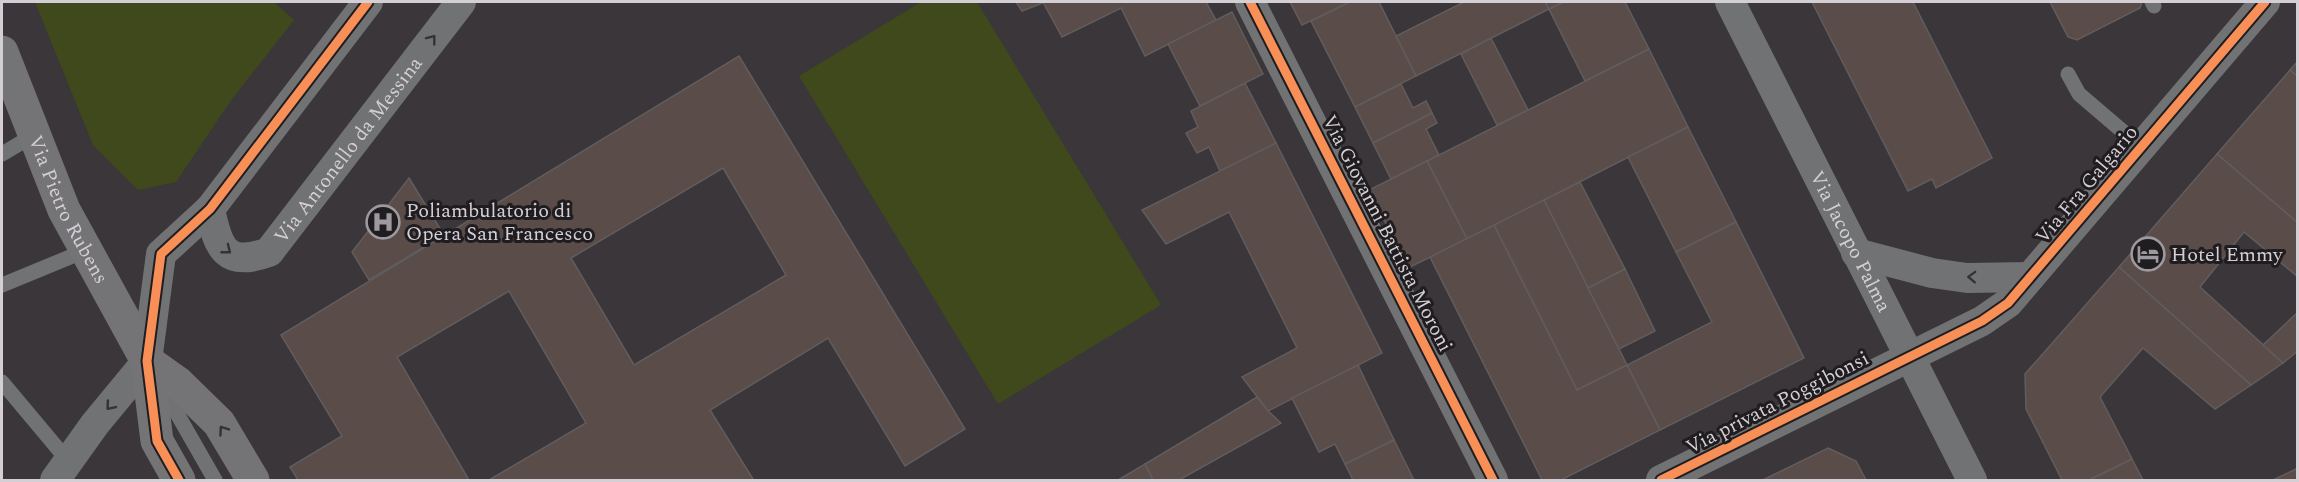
<svg xmlns="http://www.w3.org/2000/svg" width="2299" height="482" viewBox="0 0 2299 482" font-family="Spectral,serif">
	<rect width="100%" height="100%" fill="#3a363a"/>
	<!-- green -->
	<g fill="#3f491c">
		<polygon points="35,2 274,2 294,20 232,99 176,182 138,190 93,145"/>
		<polygon points="921,2 977,2 1161,305 998,404 799,76"/>
	</g>
	<!-- building -->
	<g fill="#5a4c49" stroke="#615d5e" stroke-width="1.5" fill-rule="evenodd">
		<polygon points="1016,2 1045,2 1022,11"/>
		<polygon points="1043,2 1206,2 1216,20 1145,56 1121,8 1062,37"/>
		<polygon points="1290,2 1350,2 1302,25"/>
		<polygon points="1350,2 1379,2 1416,76 1355,107 1311,21"/>
		<polygon points="1464,2 1545,2 1549,9 1416,76 1396,36"/>
		<polygon points="1545,2 1564,2 1549,9"/>
		<polygon points="1564,2 1625,2 1649,49 1585,81 1549,9"/>
		<polygon points="1812,2 1913,2 1992,158 1936,188 1932,179 1908,191"/>
		<polygon points="2050,2 2142,2 2140,8 2077,40 2068,37"/>
		<polygon points="1232,12 1263,74 1200,106 1168,44"/>
		<polygon points="1491,38 1528,110 1497,125 1461,54"/>
		<polygon points="1649,49 1688,127 1467,239 1427,161"/>
		<path d="M739 56 965 429 905 466 828 338 710 410 753 479 751 480H489L586 423 509 291 397 357 469 480H298L290 467 342 436 281 335ZM723 168 786 275 634 365 571 258Z"/>
		<polygon points="2298,61 2298,77 2290,70"/>
		<polygon points="2290,70 2298,77 2298,223 2217,154"/>
		<polygon points="1245,83 1276,143 1220,171 1209,147 1197,153 1186,133 1198,127 1191,111"/>
		<polygon points="1401,84 1413,108 1426,101 1432,113 1373,143 1355,107"/>
		<polygon points="1432,113 1437,123 1426,129 1439,155 1391,179 1373,143"/>
		<polygon points="1688,127 1736,222 1676,252 1628,157"/>
		<polygon points="1276,143 1382,353 1268,411 1242,377 1297,348 1229,212 1166,244 1142,210"/>
		<polygon points="2217,154 2298,223 2298,277 2244,232 2200,287 2283,363 2251,385 2119,267"/>
		<polygon points="1427,161 1467,239 1408,268 1369,190"/>
		<polygon points="409,178 444,235 369,280 352,252"/>
		<polygon points="1580,182 1625,269 1588,288 1544,200"/>
		<polygon points="1544,200 1627,365 1577,390 1494,225"/>
		<polygon points="1736,222 1804,358 1660,430 1627,365 1712,322 1676,252"/>
		<polygon points="1494,225 1577,390 1627,365 1660,430 1561,480 1542,480 1430,257"/>
		<polygon points="2119,267 2251,385 2215,409 2143,348 2100,397 2132,459 2089,480 2062,480 2026,409 2025,374"/>
		<polygon points="1625,269 1655,331 1619,349 1588,288"/>
		<polygon points="2298,312 2298,351 2283,363 2263,345"/>
		<polygon points="1358,365 1394,440 1345,464 1335,444 1319,452 1292,398"/>
		<polygon points="1257,397 1268,411 1281,423 1179,480 1153,480 1145,464"/>
		<polygon points="1394,440 1414,480 1353,480 1345,464"/>
		<polygon points="1828,448 1856,461 1866,480 1763,480"/>
		<polygon points="2132,459 2143,480 2089,480 2116,467"/>
		<polygon points="1145,464 1153,480 1118,480"/>
		<polygon points="2298,468 2298,480 2273,480"/>
	</g>
	<g fill="none" stroke-linecap="round" stroke-linejoin="round">
		<!-- lane -->
		<g stroke="#717273" stroke-width="15">
			<polyline points="2152,2 2154,6"/>
			<polyline points="2068,74 2079,94 2141,147"/>
			<polyline points="2,154 34,135"/>
			<polyline points="2,285 87,250"/>
			<polyline points="2,382 69,462"/>
			<polyline points="159,382 215,480"/>
		</g>
		<!-- street -->
		<g stroke="#717273" stroke-width="30">
			<polyline points="1250,2 1493,480"/>
			<path id="s1" d="M1730 2 1972 480"/>
			<path id="s2" d="M210 209C218 248 225 268 269 252L461 2"/>
			<polyline points="1856,253 1932,273 1967,278 2030,277"/>
			<polyline points="55,480 95,424 147,361 161,254 210,209 368,2"/>
			<polyline points="1661,480 1982,321 2008,303 2265,2"/>
		</g>
		<!-- secondary -->
		<g stroke="#747376" stroke-width="33">
			<path id="s3" d="M2 52 64 210 147 361 157 441 179 480"/>
			<polyline points="147,361 178,383 219,423 253,480"/>
		</g>
		<defs>
			<g id="cycleway">
				<polyline points="1250,2 1493,480"/>
				<polyline points="179,480 157,441 147,361 161,254 210,209 368,2"/>
				<polyline points="1661,480 1982,321 2008,303 2265,2"/>
			</g>
		</defs>
		<!-- cycleway casing -->
		<use href="#cycleway" stroke="#201d20" stroke-width="13"/>
		<!-- cycleway -->
		<use href="#cycleway" stroke="#f78f57" stroke-width="9"/>
	</g>
	<!-- one-way arrows -->
	<defs><path id="oneway-chevron" d="M-2-3.5L2.5 0L-2 3.5" fill="none" stroke-width="1.6" stroke-linecap="round" stroke-linejoin="round" transform="scale(1.5)"/></defs>
	<g stroke="#343235">
		<use href="#oneway-chevron" transform="translate(432 39) rotate(-52)"/>
		<use href="#oneway-chevron" transform="translate(227 250) rotate(38)"/>
		<use href="#oneway-chevron" transform="translate(1972 277) rotate(-178)"/>
		<use href="#oneway-chevron" transform="translate(110 406) rotate(130)"/>
	</g>
	<use stroke="#353236" href="#oneway-chevron" transform="translate(223 430) rotate(-125)"/>
	<!-- icons -->
	<defs>
		<symbol id="hospital-ring" viewBox="-11 -11 22 22"><circle r="9.5" fill="#201d20" stroke="#9e999f" stroke-width="1.5"/><path d="M-5-5h3v3.5h4V-5h3V5h-3V1.5h-4V5h-3Z" fill="#9e999f"/></symbol>
		<symbol id="hotel-ring" viewBox="-11 -11 22 22"><circle r="9.5" fill="#201d20" stroke="#9e999f" stroke-width="1.5"/><path d="M-6-4.5h1.5V1H6V5H4.5V3h-9V5H-6ZM-4 0a1.8 1.8 0 1 1 3.6 0ZM.5 0V-2.5h3Q6-2.5 6 0Z" fill="#9e999f"/></symbol>
	</defs>
	<g fill-rule="evenodd">
		<use href="#hospital-ring" x="364" y="203" width="38" height="38"/>
		<use href="#hotel-ring" x="2129" y="235" width="38" height="38"/>
	</g>
	<g text-anchor="middle" stroke-width="6" stroke-linejoin="round" paint-order="stroke">
		<!-- street labels -->
		<g font-size="20" fill="#d4cfd5" stroke="#201d20">
			<text dy="7" stroke="none"><textPath href="#s2" startOffset="220">Via Antonello da Messina</textPath></text>
			<text transform="translate(2086 184) rotate(-50)" y="7">Via Fra Galgario</text>
			<text dy="7" stroke="none"><textPath href="#s3" startOffset="171">Via Pietro Rubens</textPath></text>
			<text transform="translate(1388 233) rotate(63)" y="7">Via Giovanni Battista Moroni</text>
			<text dy="7" stroke="none"><textPath href="#s1" startOffset="268">Via Jacopo Palma</textPath></text>
			<text transform="translate(1777 402) rotate(-27)" y="7">Via privata Poggibonsi</text>
		</g>
		<!-- poi labels -->
		<g font-size="20" fill="#d4cfd5" stroke="#201d20" text-anchor="start">
			<text x="406" y="217">Poliambulatorio di<tspan x="406" dy="23">Opera San Francesco</tspan></text>
			<text x="2171" y="261">Hotel Emmy</text>
		</g>
	</g>
	<!-- border -->
	<rect width="2299" height="482" fill="none" stroke="#d4cfd5" stroke-width="6"/>
</svg>
